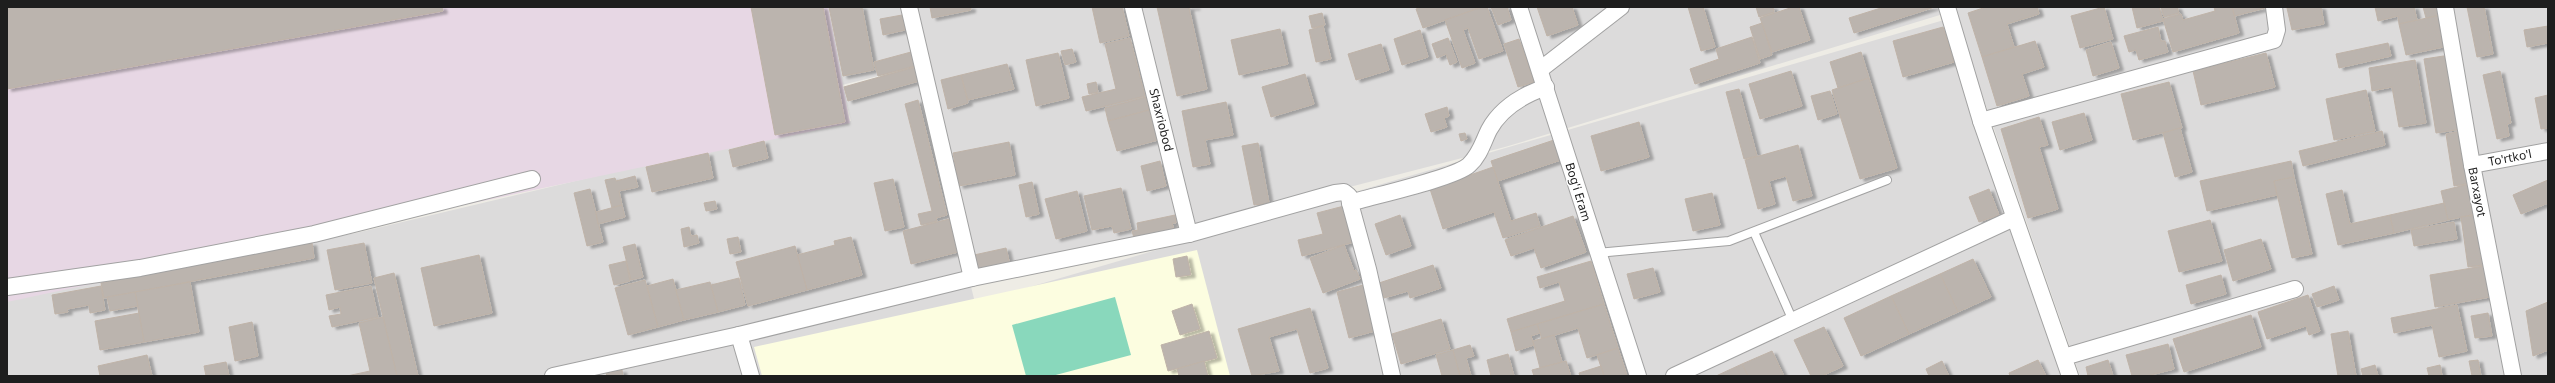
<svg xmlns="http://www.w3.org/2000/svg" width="2555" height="383" viewBox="0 0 2555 383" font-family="'Noto Sans',sans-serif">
	<defs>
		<filter id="shadow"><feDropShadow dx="4.5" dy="2.5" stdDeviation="1" flood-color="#0004"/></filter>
	</defs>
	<rect width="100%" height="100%" fill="#eeece5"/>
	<!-- residential -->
	<polygon fill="#dcdbdb" points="828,7 2548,7 2548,376 2080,376 1953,11 1505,147 1237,216 973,279 918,66 975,303 1944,20 2061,376 7,376 7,300 356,233 643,165 851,121 842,87 902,70 842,85"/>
	<!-- industrial -->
	<polygon fill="#e7d7e4" points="7,7 828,7 850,123 7,302"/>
	<!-- education -->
	<polygon fill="#fcfde0" points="1197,250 1230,376 762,376 754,347"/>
	<!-- pitch -->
	<polygon fill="#89d8bc" points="1115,297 1131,355 1052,376 1026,376 1012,325"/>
	<!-- building -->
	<g fill="#bbb4ae" stroke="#bfb3a8" filter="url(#shadow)">
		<polygon points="7,7 442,7 443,11 7,89"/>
		<polygon points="751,7 823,7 845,122 775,135"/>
		<polygon points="829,7 862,7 874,70 843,76"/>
		<polygon points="930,7 971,7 971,10 932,18"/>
		<polygon points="1092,7 1122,7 1129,36 1100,43"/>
		<polygon points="1157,7 1196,7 1189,8 1207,89 1177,96"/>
		<polygon points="1421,7 1482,7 1423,28 1416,9"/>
		<polygon points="1482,7 1487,7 1503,51 1479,59 1468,28 1463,30 1475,63 1462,68 1445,20"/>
		<polygon points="1491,7 1507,7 1511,20 1498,25"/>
		<polygon points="1537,7 1572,7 1578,25 1547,36"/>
		<polygon points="1688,7 1703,7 1715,47 1701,51"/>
		<polygon points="1756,7 1773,7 1774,12 1759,17"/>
		<polygon points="1793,7 1799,7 1810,40 1772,52 1760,18"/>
		<polygon points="1884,7 1935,7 1854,33 1849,18"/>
		<polygon points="1986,7 2037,7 2039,14 2007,24 2014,47 1982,57 1968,13"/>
		<polygon points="2104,7 2113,39 2080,48 2071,16"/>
		<polygon points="2132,7 2159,7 2163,21 2137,28"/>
		<polygon points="2161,7 2177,7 2179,13 2164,17"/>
		<polygon points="2214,7 2232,7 2239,33 2173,52 2163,19 2181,14 2183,20 2215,11"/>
		<polygon points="2232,7 2269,7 2235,16"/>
		<polygon points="2294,7 2321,7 2324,24 2292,30 2287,8"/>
		<polygon points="2375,7 2414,7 2417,20 2399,24 2398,16 2378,21"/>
		<polygon points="2423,7 2439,7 2441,15 2426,18"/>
		<polygon points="2467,7 2484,7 2493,54 2477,57"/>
		<polygon points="1322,13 1325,25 1312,28 1309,16"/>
		<polygon points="902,15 905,30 883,35 880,19"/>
		<polygon points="2441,15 2448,46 2406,55 2399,24"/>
		<polygon points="1762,23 1772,55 1760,59 1750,27"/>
		<polygon points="1323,26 1331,59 1316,62 1309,30"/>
		<polygon points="2548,26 2548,43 2527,47 2524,30"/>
		<polygon points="1943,27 1954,62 1903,77 1893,41"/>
		<polygon points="2158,27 2161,41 2165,41 2168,52 2139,60 2136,50 2129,52 2124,36"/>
		<polygon points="1280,29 1288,64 1239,75 1231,40"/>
		<polygon points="1420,30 1428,57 1402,65 1394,39"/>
		<polygon points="1752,37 1760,63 1695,84 1690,69 1719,59 1716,49"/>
		<polygon points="1130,38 1145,96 1086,111 1082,97 1116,89 1105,44"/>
		<polygon points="1448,38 1457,62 1450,65 1446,54 1437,58 1432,44"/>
		<polygon points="1519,39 1534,82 1518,87 1504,44"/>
		<polygon points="2035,41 2044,67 2022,74 2029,96 1997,106 1982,57"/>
		<polygon points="2111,42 2119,68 2093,76 2086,50"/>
		<polygon points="2388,43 2391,56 2339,68 2336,54"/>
		<polygon points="1381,44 1389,70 1356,80 1348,54"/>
		<polygon points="1072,49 1076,62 1065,65 1061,51"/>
		<polygon points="911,52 915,66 878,76 874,62"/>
		<polygon points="1861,52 1869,78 1838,88 1830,62"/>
		<polygon points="1058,53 1069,98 1036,106 1026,60"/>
		<polygon points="2266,53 2275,87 2201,105 2193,71"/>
		<polygon points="2450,55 2462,129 2436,133 2424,59"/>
		<polygon points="2415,60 2426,123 2399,127 2392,87 2372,91 2369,68"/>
		<polygon points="1007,64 1014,89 968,100 961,75"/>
		<polygon points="915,67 919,81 848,101 844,87"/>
		<polygon points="1791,71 1802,106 1760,119 1749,84"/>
		<polygon points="2500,71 2511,123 2507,124 2509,136 2497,139 2483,75"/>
		<polygon points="1305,74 1314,104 1271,117 1262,87"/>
		<polygon points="961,75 968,103 948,109 941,80"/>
		<polygon points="1869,78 1897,168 1860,179 1832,90"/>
		<polygon points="1096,82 1098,92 1089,94 1087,84"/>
		<polygon points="2169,82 2182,128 2133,140 2121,94"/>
		<polygon points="1739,89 1757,156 1744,159 1726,92"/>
		<polygon points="2366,90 2375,131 2334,140 2326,99"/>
		<polygon points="1830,91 1837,114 1818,120 1811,96"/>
		<polygon points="2548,95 2548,128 2541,129 2535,98"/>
		<polygon points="1146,97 1149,110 1108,121 1105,108"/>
		<polygon points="918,100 947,215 936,218 937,221 921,225 918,214 932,211 905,104"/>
		<polygon points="1226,102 1233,135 1205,140 1210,164 1193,167 1182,111"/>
		<polygon points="1447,107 1449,116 1444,118 1447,127 1431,132 1425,114"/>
		<polygon points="1149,110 1158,140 1117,151 1108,121"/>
		<polygon points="2084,113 2092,140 2060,150 2052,122"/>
		<polygon points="2039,117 2048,145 2039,147 2058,209 2028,218 2001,129"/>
		<polygon points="1639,122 1649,157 1601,171 1591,136"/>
		<polygon points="2180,128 2192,172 2175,177 2163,133"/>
		<polygon points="2382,131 2385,145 2303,166 2299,151"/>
		<polygon points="2462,131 2471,183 2454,186 2446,134"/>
		<polygon points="1465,133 1467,139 1461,141 1459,134"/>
		<polygon points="1554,140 1561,160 1498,181 1491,161"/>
		<polygon points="764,141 768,158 733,167 729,150"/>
		<polygon points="1009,142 1015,175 959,186 953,153"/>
		<polygon points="1258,143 1269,203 1254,205 1242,146"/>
		<polygon points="1798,145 1812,196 1793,201 1786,176 1769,181 1775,204 1758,209 1745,160"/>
		<polygon points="708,153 713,178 652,192 646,167"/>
		<polygon points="1160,161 1166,186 1147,191 1141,166"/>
		<polygon points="2291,161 2294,177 2274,181 2277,195 2207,211 2200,181"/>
		<polygon points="1493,167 1511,221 1536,213 1540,226 1503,238 1494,212 1443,229 1430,189"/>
		<polygon points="635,176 638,187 619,191 622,205 612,208 605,180 615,178 616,181"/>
		<polygon points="2294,177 2312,254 2292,258 2274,181"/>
		<polygon points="893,179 904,227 885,231 874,183"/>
		<polygon points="2548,180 2548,203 2521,214 2513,195"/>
		<polygon points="1032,182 1039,214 1026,217 1019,185"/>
		<polygon points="2473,183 2480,213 2448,220 2441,191"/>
		<polygon points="1121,188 1131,229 1114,233 1112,226 1092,230 1084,196"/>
		<polygon points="590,189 603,242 587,246 574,193"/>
		<polygon points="1989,189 1999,215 1979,222 1969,197"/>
		<polygon points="2342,190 2350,224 2390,215 2394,233 2338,245 2326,194"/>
		<polygon points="1077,191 1087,231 1056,239 1045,199"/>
		<polygon points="1712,193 1720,225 1693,231 1685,199"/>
		<polygon points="715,201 717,209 706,211 704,203"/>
		<polygon points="2444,203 2448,220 2394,233 2390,215"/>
		<polygon points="622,205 625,217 598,224 596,212"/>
		<polygon points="1344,206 1358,241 1302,256 1298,240 1323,234 1317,213"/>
		<polygon points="1175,215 1176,223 1172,223 1174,229 1134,238 1132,231 1138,230 1137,223"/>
		<polygon points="1400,215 1411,246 1386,255 1375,224"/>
		<polygon points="2476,215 2483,265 2468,267 2461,217"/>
		<polygon points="1573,216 1586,252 1541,268 1534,248 1511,256 1505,240"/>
		<polygon points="949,219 958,252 911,264 903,231"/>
		<polygon points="2210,220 2222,261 2179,272 2168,231"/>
		<polygon points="2454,222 2457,239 2414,246 2411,230"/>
		<polygon points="689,227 691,236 697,235 699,243 684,247 681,229"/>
		<polygon points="738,237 741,252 730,254 727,239"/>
		<polygon points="851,237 862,275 807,290 797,255 835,245 834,241"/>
		<polygon points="2261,239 2271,269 2233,281 2224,250"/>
		<polygon points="312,243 314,258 104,298 101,283"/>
		<polygon points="364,243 372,283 335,290 327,250"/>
		<polygon points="635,244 643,277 631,280 623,247"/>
		<polygon points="1344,245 1354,271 1356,270 1360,279 1323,293 1310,258"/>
		<polygon points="795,246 807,290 748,306 736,262"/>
		<polygon points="1006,248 1010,265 978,272 974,255"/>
		<polygon points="479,255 492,313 434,326 421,268"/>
		<polygon points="1187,256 1191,275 1176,277 1173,259"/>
		<polygon points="1973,259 1991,297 1958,312 1940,274"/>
		<polygon points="626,261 630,281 614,285 609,265"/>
		<polygon points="1591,261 1604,304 1511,332 1507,319 1565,301 1559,282 1540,288 1537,277"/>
		<polygon points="1433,265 1441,288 1410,298 1408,291 1384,298 1379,283"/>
		<polygon points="2484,266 2490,297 2435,307 2430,275"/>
		<polygon points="1653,268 1660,292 1634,299 1627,274"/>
		<polygon points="394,273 418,376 397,376 383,317 374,278"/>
		<polygon points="1940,274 1958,312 1909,334 1891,296"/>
		<polygon points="2221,275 2226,294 2191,304 2186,285"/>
		<polygon points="739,278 745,305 718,312 711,285"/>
		<polygon points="673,279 684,320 658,327 647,286"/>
		<polygon points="645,280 658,327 628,335 615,288"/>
		<polygon points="190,282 199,332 144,342 135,292"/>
		<polygon points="710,282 718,312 684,320 676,290"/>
		<polygon points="1363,285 1375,331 1349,338 1337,292"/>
		<polygon points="101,286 105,310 90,313 89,305 67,309 68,312 55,314 52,295"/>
		<polygon points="371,286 378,317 332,327 329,316 341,314 340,307 329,310 326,295"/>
		<polygon points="2334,286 2339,300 2317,307 2312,294"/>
		<polygon points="135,292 138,306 110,311 107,297"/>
		<polygon points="2308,295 2320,331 2309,335 2306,326 2267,339 2258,312"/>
		<polygon points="1891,296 1909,334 1861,356 1844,318"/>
		<polygon points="2548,302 2548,350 2533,356 2526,311"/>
		<polygon points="1192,304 1200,329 1180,335 1172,311"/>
		<polygon points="1604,304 1618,348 1587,358 1578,328 1542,339 1537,324"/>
		<polygon points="2457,305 2467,351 2439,357 2432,325 2394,333 2391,318"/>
		<polygon points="1310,308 1328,368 1310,373 1297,329 1269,337 1279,371 1252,376 1238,329"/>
		<polygon points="139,313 144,342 100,350 95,321"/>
		<polygon points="2488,313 2492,336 2475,338 2471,316"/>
		<polygon points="2251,315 2261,347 2184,372 2173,339"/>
		<polygon points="383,317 397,376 347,376 370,371 359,323"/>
		<polygon points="1441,319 1450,349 1401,364 1392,334"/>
		<polygon points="252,322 258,356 235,361 229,327"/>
		<polygon points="1537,324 1540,333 1531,336 1534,345 1516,351 1511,332"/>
		<polygon points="1824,327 1843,366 1822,376 1811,376 1794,340"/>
		<polygon points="1209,331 1217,358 1168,371 1161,345"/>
		<polygon points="2348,331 2356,376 2338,376 2331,334"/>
		<polygon points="1554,335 1562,362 1540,368 1533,341"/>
		<polygon points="2168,344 2174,369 2147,376 2132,376 2126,355"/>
		<polygon points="1470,345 1474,356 1466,358 1471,376 1460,376 1453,350"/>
		<polygon points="1618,348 1627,376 1604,376 1597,355"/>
		<polygon points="1453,350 1460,376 1442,376 1436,355"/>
		<polygon points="1772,351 1784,376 1748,376 1742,364"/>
		<polygon points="1508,354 1514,376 1491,376 1487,360"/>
		<polygon points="147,355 152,376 100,376 98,366"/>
		<polygon points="2038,360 2046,376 2010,376 2009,373"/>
		<polygon points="2108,360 2113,376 2088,376 2086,367"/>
		<polygon points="2478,360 2481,376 2472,376 2469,361"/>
		<polygon points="1204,361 1208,376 1179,376 1177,369"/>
		<polygon points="1566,361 1571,376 1534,376 1532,370"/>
		<polygon points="1942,361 1949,376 1929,376 1926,369"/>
		<polygon points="226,362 229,376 206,376 204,366"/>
		<polygon points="1742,364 1748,376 1716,376"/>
		<polygon points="2375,365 2378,376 2363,376 2361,369"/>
		<polygon points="2440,365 2442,376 2429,376 2427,368"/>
		<polygon points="1601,366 1604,376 1580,376 1579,373"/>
		<polygon points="622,370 623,376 607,376 606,373"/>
	</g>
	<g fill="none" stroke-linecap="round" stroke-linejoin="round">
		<defs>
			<g id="lane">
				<polyline points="1754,232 1793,321"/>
				<polyline points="1597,253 1729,241 1887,180"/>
			</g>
			<g id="street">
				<polyline points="909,7 972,278"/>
				<polyline points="1133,7 1189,234"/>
				<polyline points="1519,7 1638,376"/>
				<polyline points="1947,7 1981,121 2070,376"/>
				<polyline points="2445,7 2472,165 2513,376"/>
				<polyline points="1541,69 1621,7"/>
				<polyline points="1981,121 2274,40 2277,30 2274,7"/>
				<polyline points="2472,165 2548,151"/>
				<polyline points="1350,203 1368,269 1392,376"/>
				<polyline points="7,287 140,268 314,234 532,179"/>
				<polyline points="739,335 751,376"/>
				<polyline points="2064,357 2295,289"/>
				<path d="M553 376 739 335 972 278 1189 234 1335 193 1344 192 1349 196 1350 203C1373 196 1455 178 1469 165 1480 155 1483 142 1489 130 1501 108 1523 95 1546 87"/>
				<polyline points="1674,376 2014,218"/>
			</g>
		</defs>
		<!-- lane casing -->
		<use href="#lane" stroke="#a2a2a2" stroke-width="10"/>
		<!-- street casing -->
		<use href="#street" stroke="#a2a2a2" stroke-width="18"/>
		<!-- lane -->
		<use href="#lane" stroke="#fff" stroke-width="8"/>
		<!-- street -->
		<use href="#street" stroke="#fff" stroke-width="16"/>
	</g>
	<g text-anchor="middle" stroke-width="3" stroke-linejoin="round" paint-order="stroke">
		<!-- street labels -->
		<g font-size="12" fill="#1e1e1e" stroke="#fff">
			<text transform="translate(1161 120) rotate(76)" y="4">Shaxriobod</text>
			<text transform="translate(2510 158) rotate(-11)" y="4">To'rtko'l</text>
			<text transform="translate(1578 192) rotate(73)" y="4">Bog'i Eram</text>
			<text transform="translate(2477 192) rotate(79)" y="4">Barxayot</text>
		</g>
	</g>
	<!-- border -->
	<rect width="2555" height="383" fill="none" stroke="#1e1e1e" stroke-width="16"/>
</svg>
